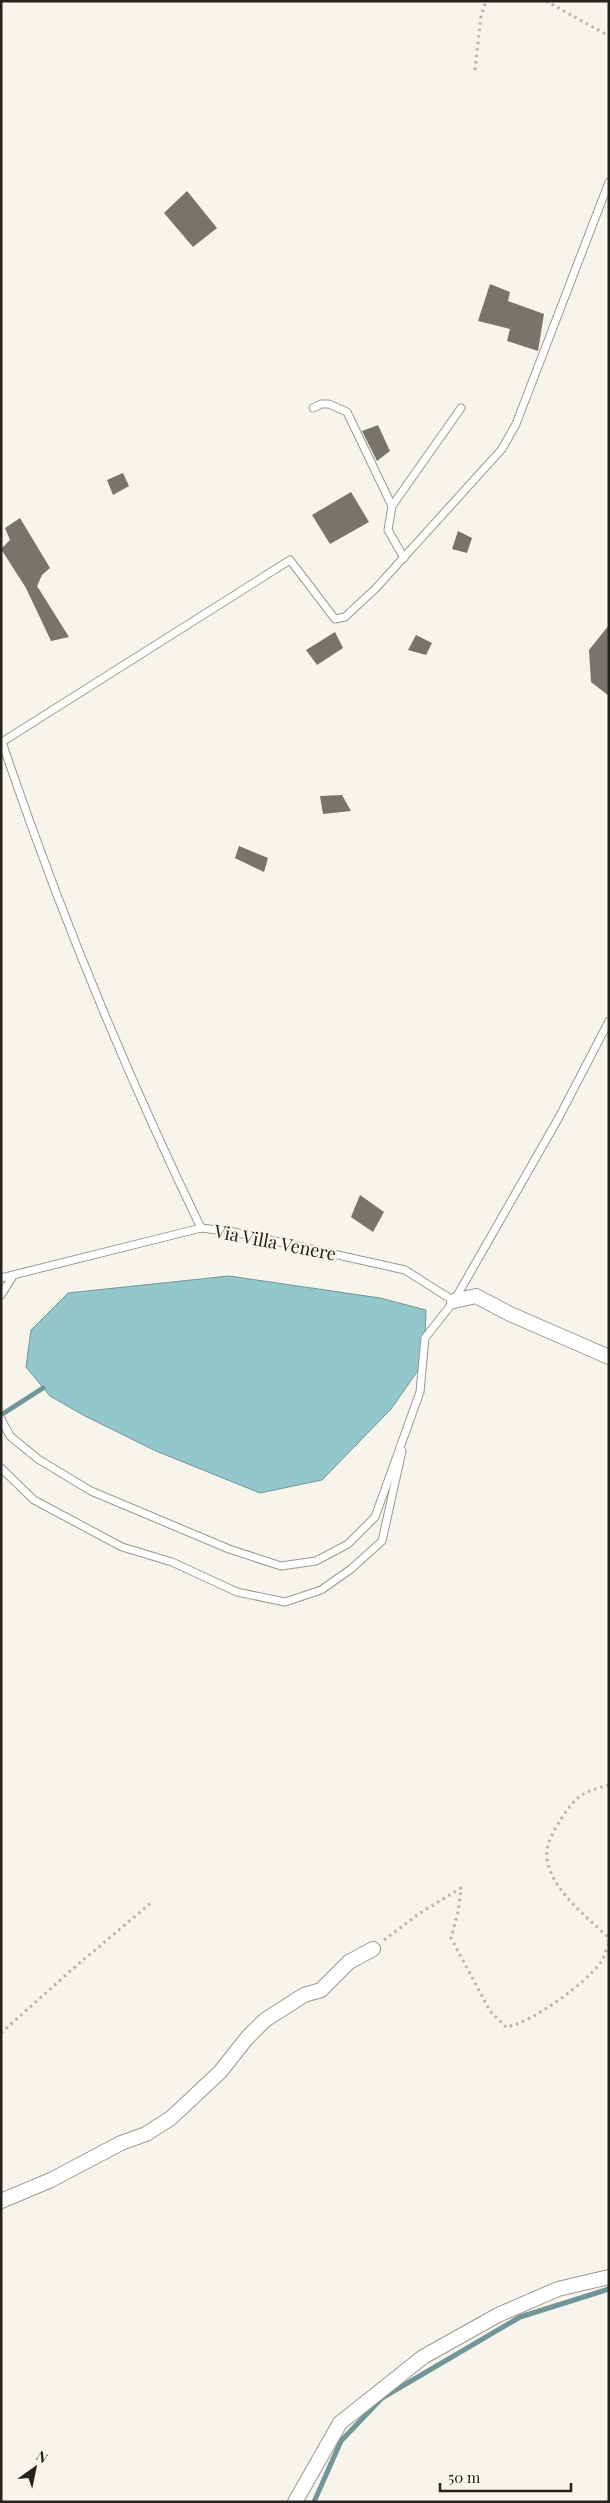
<svg xmlns="http://www.w3.org/2000/svg" width="610" height="2503" viewBox="0 0 610 2503" font-family="'Playfair Display',serif">
	<rect width="100%" height="100%" fill="#f7f4ec"/>
	<!-- water -->
	<polygon fill="#92c7cc" stroke="#719698" points="229,1276 380,1298 426,1310 424,1362 391,1409 322,1480 260,1493 156,1451 83,1415 50,1396 26,1367 31,1330 68,1293"/>
	<g fill="none" stroke-linecap="round" stroke-linejoin="round">
		<!-- stream -->
		<g stroke="#719698" stroke-width="5">
			<polyline points="1,1415 43,1388"/>
			<polyline points="314,2502 341,2441 382,2398 520,2317 609,2289"/>
		</g>
	</g>
	<!-- building -->
	<g fill="#77746d">
		<polygon points="187,191 217,228 193,247 164,213"/>
		<polygon points="490,284 510,292 508,301 544,314 538,351 507,341 510,329 478,321"/>
		<polygon points="378,425 390,451 377,461 362,431"/>
		<polygon points="123,473 129,486 113,495 107,480"/>
		<polygon points="351,492 369,522 330,544 312,515"/>
		<polygon points="20,518 50,568 42,575 37,586 69,637 51,641 26,588 1,549 10,540 5,528"/>
		<polygon points="458,531 472,538 467,553 452,549"/>
		<polygon points="609,625 609,696 591,682 589,650"/>
		<polygon points="335,632 343,648 317,665 306,650"/>
		<polygon points="416,635 432,643 426,655 408,650"/>
		<polygon points="342,795 351,811 323,814 320,796"/>
		<polygon points="239,846 268,858 264,872 235,858"/>
		<polygon points="360,1195 384,1212 373,1232 351,1217"/>
	</g>
	<g fill="none" stroke-linecap="round" stroke-linejoin="round">
		<defs>
			<g id="service">
				<polyline points="313,408 321,404 329,404 347,412 392,506"/>
				<polyline points="404,558 388,530 392,506 461,408"/>
				<path d="M201 1228C126 1073 57 905 2 742L290 560 335 619 345 617 376 588 502 449 516 424 609 182"/>
				<polyline points="1,1278 201,1228 234,1232 405,1270 454,1301"/>
				<polyline points="1,1295 13,1276"/>
				<polyline points="1,1419 10,1436 38,1459 91,1491 229,1549 281,1566 316,1561 348,1544 375,1517 420,1392 425,1338 454,1301 558,1119 609,1021"/>
				<polyline points="1,1468 34,1500 122,1547 172,1562 237,1592 285,1602 321,1590 351,1569 382,1541 402,1451"/>
			</g>
			<g id="minor">
				<polyline points="454,1301 476,1296 510,1314 609,1357"/>
				<polyline points="1,2201 51,2180 121,2143 146,2134 171,2118 220,2072 247,2038 265,2020 304,1995 321,1990 349,1962 373,1949"/>
				<polyline points="295,2502 340,2423 423,2357 498,2315 558,2289 609,2277"/>
			</g>
		</defs>
		<!-- service casing -->
		<use href="#service" stroke="#9c9991" stroke-width="9"/>
		<!-- minor casing -->
		<use href="#minor" stroke="#9c9991" stroke-width="16"/>
		<!-- path -->
		<g stroke="#b7b5ae" stroke-width="3" stroke-dasharray="2.5 4" stroke-linecap="butt">
			<polyline points="546,1 609,36"/>
			<polyline points="475,70 481,16 486,1"/>
			<path d="M609 1785C582 1792 576 1796 561 1819 555 1829 545 1845 547 1858 551 1890 587 1917 609 1938"/>
			<path d="M384 1940 420 1913 461 1888 458 1912 451 1938 490 2011 506 2027C532 2023 586 1983 601 1962 605 1957 606 1949 609 1944"/>
			<polyline points="1,2033 76,1966 152,1902"/>
		</g>
		<!-- service -->
		<use href="#service" stroke="#fff" stroke-width="7"/>
		<!-- minor -->
		<use href="#minor" stroke="#fff" stroke-width="14"/>
	</g>
	<g text-anchor="middle" stroke-width="4.5" stroke-linejoin="round" paint-order="stroke">
		<!-- street labels -->
		<g font-size="18" fill="#23221f" stroke="#f7f4ec">
			<text transform="translate(275 1243) rotate(11)" y="6">Via Villa Venere</text>
		</g>
	</g>
	<!-- border -->
	<rect width="610" height="2503" fill="none" stroke="#23221f" stroke-width="5"/>
	<!-- north arrow -->
	<g transform="translate(35 2468) rotate(33)" stroke="#f7f4ec" stroke-width="4" paint-order="stroke">
	<path d="M0-4L9 19L0 12L-9 19Z" fill="#23221f"/>
	<text y="-8" font-size="14" font-weight="bold" text-anchor="middle" fill="#23221f">N</text>
	</g>
	<!-- scale -->
	<path d="M440 2483v8h131v-8" fill="none" stroke="#23221f" stroke-width="2.5"/>
	<text x="448" y="2483" font-size="15" fill="#23221f" stroke="#f7f4ec" stroke-width="4" paint-order="stroke">50 m</text>
</svg>
